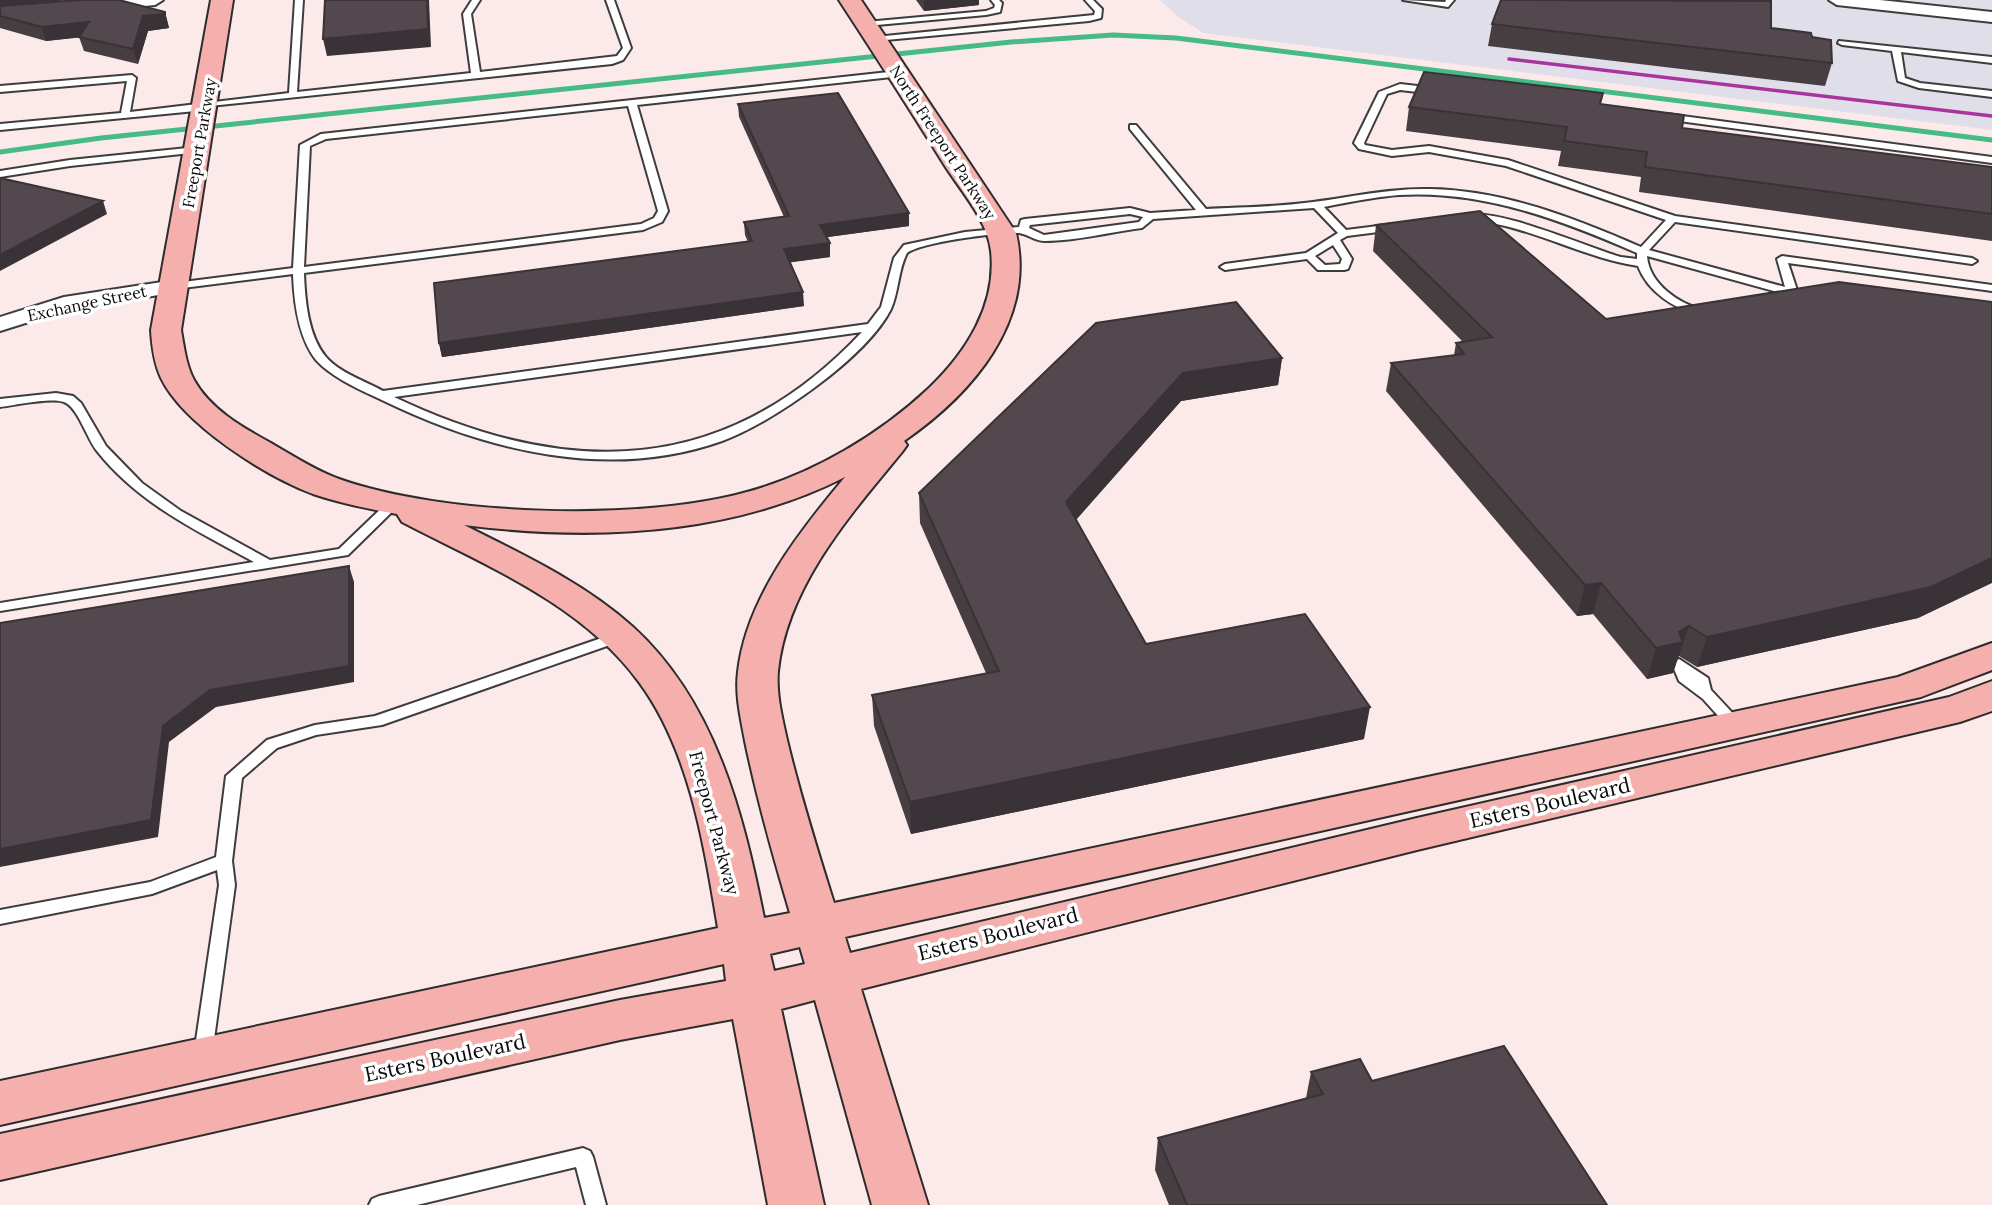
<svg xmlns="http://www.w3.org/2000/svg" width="1992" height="1205" viewBox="0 0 1992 1205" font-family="Lora,serif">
	<rect width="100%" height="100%" fill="#fceaeb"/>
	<!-- industrial -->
	<polygon fill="#e0dfe9" points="1160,0 1992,0 1992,130 1203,33 1178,17"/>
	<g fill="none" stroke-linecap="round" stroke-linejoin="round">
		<!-- stream -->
		<polyline stroke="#46bb86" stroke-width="5" points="0,152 101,138 1011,42 1113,35 1176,38 1992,140"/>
		<defs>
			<g id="service">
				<polygon points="295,0 303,0 297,92 471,73 463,14 472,0 480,0 471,14 480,72 617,56 623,48 606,0 614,0 631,48 623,60 612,64 210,106 206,110 0,130 0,124 121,113 127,81 0,92 0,86 132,75 136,78 130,112 289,93"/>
				<polygon points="991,0 999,0 1002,3 1000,12 986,15 866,26 862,24 866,22 986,11 994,8 995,5"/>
				<polygon points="1085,0 1093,0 1102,9 1101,18 1089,21 875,41 871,39 875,37 1094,15 1095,11"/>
				<polygon points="1403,0 1445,2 1446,0 1454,0 1448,7"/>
				<polygon points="1839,41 1992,57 1992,63 1901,52 1905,78 1920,83 1992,91 1992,97 1919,88 1898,81 1892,51 1842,45 1838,43"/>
				<path d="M898 71 902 74 901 76 637 105 668 211 662 222 643 230 304 273C305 300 308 336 326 357 340 373 365 381 383 391L868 324 881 307 894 258 904 245 965 232 1019 227 1021 220 1025 219 1130 208 1150 213 1196 210 1130 129V125H1136L1206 209C1241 207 1277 207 1313 202 1352 197 1390 188 1430 189 1503 190 1574 218 1641 247L1666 220 1506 166 1429 152 1392 156 1359 149 1354 143 1379 92 1400 84 1435 88 1439 91 1435 94 1400 90 1387 94 1364 143 1365 145 1392 150 1429 146 1508 160 1675 216 1972 258 1977 261 1972 264 1675 222 1649 250 1785 287 1777 259 1782 256 1992 285V291L1788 263 1798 293 1778 300 1773 297 1781 293 1647 256C1649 284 1679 304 1704 310L1706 312 1700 315C1674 309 1648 292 1638 266 1580 257 1529 225 1470 220L1465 217C1486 203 1592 249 1621 257L1637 259V253C1561 220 1483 190 1399 195 1374 197 1349 202 1324 207L1346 230 1394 224 1399 227 1394 230 1347 236 1340 240 1352 259 1348 269 1344 270H1318L1307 259 1225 270 1220 267 1225 264 1306 253 1338 233 1314 208 1153 219 1142 228C1110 232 1077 241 1045 241 1035 241 1028 234 1019 233 999 232 921 242 907 253 898 270 899 291 891 309 867 357 772 423 722 441 610 481 487 451 384 401 363 391 332 378 316 360 298 337 294 302 293 274L175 289 170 286 175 283 293 268 300 145 321 134ZM628 106 658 211 654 218 641 224 304 267 310 146 326 139ZM1130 214 1143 217 1139 222 1044 235 1029 228 1030 225ZM1333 245 1342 259 1340 264 1325 265 1315 256ZM862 332C725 478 567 479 394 397Z"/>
				<polygon points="1667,114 1992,157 1992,163 1664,119 1664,115"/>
				<polygon points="197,147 202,150 200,152 70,166 0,177 0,171 70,160"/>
				<path d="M56 393 73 396 81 403 106 446 142 483 181 511 270 560 339 549 390 500 395 499 401 503 348 555 0 611V603L254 562C197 531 138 503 97 451 87 439 78 407 64 402 52 397 15 405 0 407V399Z"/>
				<polygon points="619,632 626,637 624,640 382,725 316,735 277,748 242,778 232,861 235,885 212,1054 210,1059 203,1062 196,1059 194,1054 219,885 217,870 152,894 0,924 0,910 150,882 216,857 226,776 267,740 315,725 375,716"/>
				<polygon points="1679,659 1708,678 1711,690 1740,721 1743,725 1740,729 1730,729 1703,699 1679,681 1672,664"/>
				<polygon points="583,1148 590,1151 593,1157 606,1205 586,1205 576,1167 417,1205 369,1205 372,1199 379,1196"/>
			</g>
			<g id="minor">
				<polygon points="106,0 163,0 155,5 92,11 84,6 86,3"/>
				<polygon points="1829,0 1880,0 1992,12 1992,22 1837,5"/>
				<polygon points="175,280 183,281 186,286 183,291 67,310 0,331 0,317 64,297"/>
			</g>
			<path id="secondary" d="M211 0H233L181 330C184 347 186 365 194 380 210 409 242 427 269 442 292 455 314 470 339 479 443 516 641 522 747 492 813 474 879 435 928 389 966 353 997 305 991 251 988 221 961 191 945 166 910 110 875 55 839 0H861L1016 233C1036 321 972 394 904 441L907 445 902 452C850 515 787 586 778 671 776 694 782 717 787 740 800 795 817 849 834 903L1898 677 1992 643V670L1921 697 845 937 850 953 1417 818 1949 697 1992 681V711L1960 722 1417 850 861 989 928 1205H872L815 1000 781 1009 824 1205H768L733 1019 620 1040 0 1180V1134L620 1000 726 981 724 964 0 1125V1081L718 928C704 845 690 751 639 682 582 604 485 565 402 522L397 514C369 509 340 503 313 494 265 476 183 424 161 378 154 363 152 346 151 330ZM845 477C799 532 746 599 738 672 735 695 741 719 745 741 757 799 773 856 790 913L764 918C743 812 715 702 633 627 584 583 522 554 464 525 591 541 729 536 845 477ZM800 947 805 964 774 971 770 954Z"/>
		</defs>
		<!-- service casing -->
		<use href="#service" stroke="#3d3d3d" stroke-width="4"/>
		<!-- minor casing -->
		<use href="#minor" stroke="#3d3d3d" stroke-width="4"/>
		<!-- secondary casing -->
		<use href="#secondary" stroke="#2c2c2c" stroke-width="4"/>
		<!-- service -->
		<use href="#service" fill="#fff" fill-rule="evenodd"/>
		<!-- minor -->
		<use href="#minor" fill="#fff" fill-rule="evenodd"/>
		<!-- secondary -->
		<use href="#secondary" fill="#f5b0ad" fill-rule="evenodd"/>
		<!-- rail -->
		<polyline stroke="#a8359d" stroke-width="3.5" points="1509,59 1992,116"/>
	</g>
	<!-- wall -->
	<g fill="#473e42">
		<polygon points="916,0 979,0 979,5 924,11"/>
		<polygon points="0,6 165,12 169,28 148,31 138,64 84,51 79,37 46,41 0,28"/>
		<polygon points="1492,24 1771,28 1812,37 1832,63 1825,86 1488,46"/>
		<polygon points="738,104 909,213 909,226 827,237 830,243 830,257 790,262 804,306 442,357 439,343 748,242 745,235 744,222 784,217 739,117"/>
		<polygon points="1600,104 1682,128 1992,167 1992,241 1639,192 1641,177 1558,166 1561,151 1406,131 1409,107"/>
		<polygon points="1376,225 1606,319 1992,302 1992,582 1918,618 1697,667 1679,656 1678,657 1673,673 1647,679 1593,614 1577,616 1386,391 1391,363 1454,355 1456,343 1463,342 1373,251"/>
		<polygon points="1282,358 1278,385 1181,401 1076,520 1146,644 1364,739 911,834 874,726 872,695 986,673 920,523 919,493"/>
		<polygon points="1311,1072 1372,1081 1607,1205 1169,1205 1155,1170 1158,1138 1306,1098"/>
	</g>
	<!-- shaded-wall -->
	<g fill="#393236">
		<polygon points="0,0 70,0 0,6"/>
		<polygon points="427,0 429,0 431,47 327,56 323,39"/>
		<polygon points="924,0 979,0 979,5 924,11"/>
		<polygon points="165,12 169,28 148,31 138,64 133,49 143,16"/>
		<polygon points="89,22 94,36 46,41 42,27"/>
		<polygon points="103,201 107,214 0,271 0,255"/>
		<polygon points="909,213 909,226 821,238 820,225"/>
		<polygon points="830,243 830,257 786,263 784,249"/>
		<polygon points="803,292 804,306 442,357 439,343"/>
		<polygon points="1282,358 1278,385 1181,401 1065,532 1066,502 1183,373"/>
		<polygon points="1992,558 1992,583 1918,618 1697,667 1707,637"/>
		<polygon points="349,566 354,582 354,682 216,707 169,742 158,837 0,867 0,849 163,726"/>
		<polygon points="1601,583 1593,614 1577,616 1585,585"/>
		<polygon points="1689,626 1673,673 1647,679 1656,648"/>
		<polygon points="1370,707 1364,739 911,834 910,802"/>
	</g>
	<!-- building -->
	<g fill="#52484d" stroke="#393236" stroke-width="2">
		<polygon points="79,0 119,0 165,12 165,14 143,16 133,49 79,37 89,22 42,27 0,16 0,6"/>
		<polygon points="325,0 427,0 428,29 323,39"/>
		<polygon points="1501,0 1771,1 1771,28 1811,33 1812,37 1831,40 1832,63 1492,24"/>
		<polygon points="1424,72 1603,93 1600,104 1684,115 1682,128 1992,167 1992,214 1645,167 1647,152 1564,141 1567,127 1409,107"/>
		<polygon points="838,93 909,213 820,225 830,243 784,249 803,292 439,343 434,283 752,241 744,222 789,216 738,104"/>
		<polygon points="0,178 103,201 0,255"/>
		<polygon points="1480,211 1606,319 1839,282 1992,302 1992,558 1931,587 1707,637 1689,626 1679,632 1683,642 1656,648 1601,583 1585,585 1391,363 1464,354 1456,343 1492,337 1376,225"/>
		<polygon points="1236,302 1282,358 1183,373 1066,502 1146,644 1305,614 1370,707 910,802 872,695 999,671 919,493 1096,323"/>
		<polygon points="349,566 349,666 210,690 163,726 151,820 0,849 0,623"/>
		<polygon points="1504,1046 1607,1205 1187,1205 1158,1138 1323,1094 1311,1072 1360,1059 1372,1081"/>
	</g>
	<g text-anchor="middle" stroke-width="7" stroke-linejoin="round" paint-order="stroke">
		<!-- far-street labels -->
		<g font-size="16" fill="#0a0a0a" stroke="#fff">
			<text transform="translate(943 142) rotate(57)" y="6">North Freeport Parkway</text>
			<text transform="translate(199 143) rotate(-80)" y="6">Freeport Parkway</text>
			<text transform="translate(87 303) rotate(-12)" y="6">Exchange Street</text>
		</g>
		<!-- street labels -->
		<g font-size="18" fill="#0a0a0a" stroke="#fff">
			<text transform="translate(714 823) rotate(75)" y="6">Freeport Parkway</text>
		</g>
		<!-- near-street labels -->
		<g font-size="21" fill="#0a0a0a" stroke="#fff">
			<text transform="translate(1550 803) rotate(-13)" y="7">Esters Boulevard</text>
			<text transform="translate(998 934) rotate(-14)" y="7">Esters Boulevard</text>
			<text transform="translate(445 1058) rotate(-12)" y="7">Esters Boulevard</text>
		</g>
	</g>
</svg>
